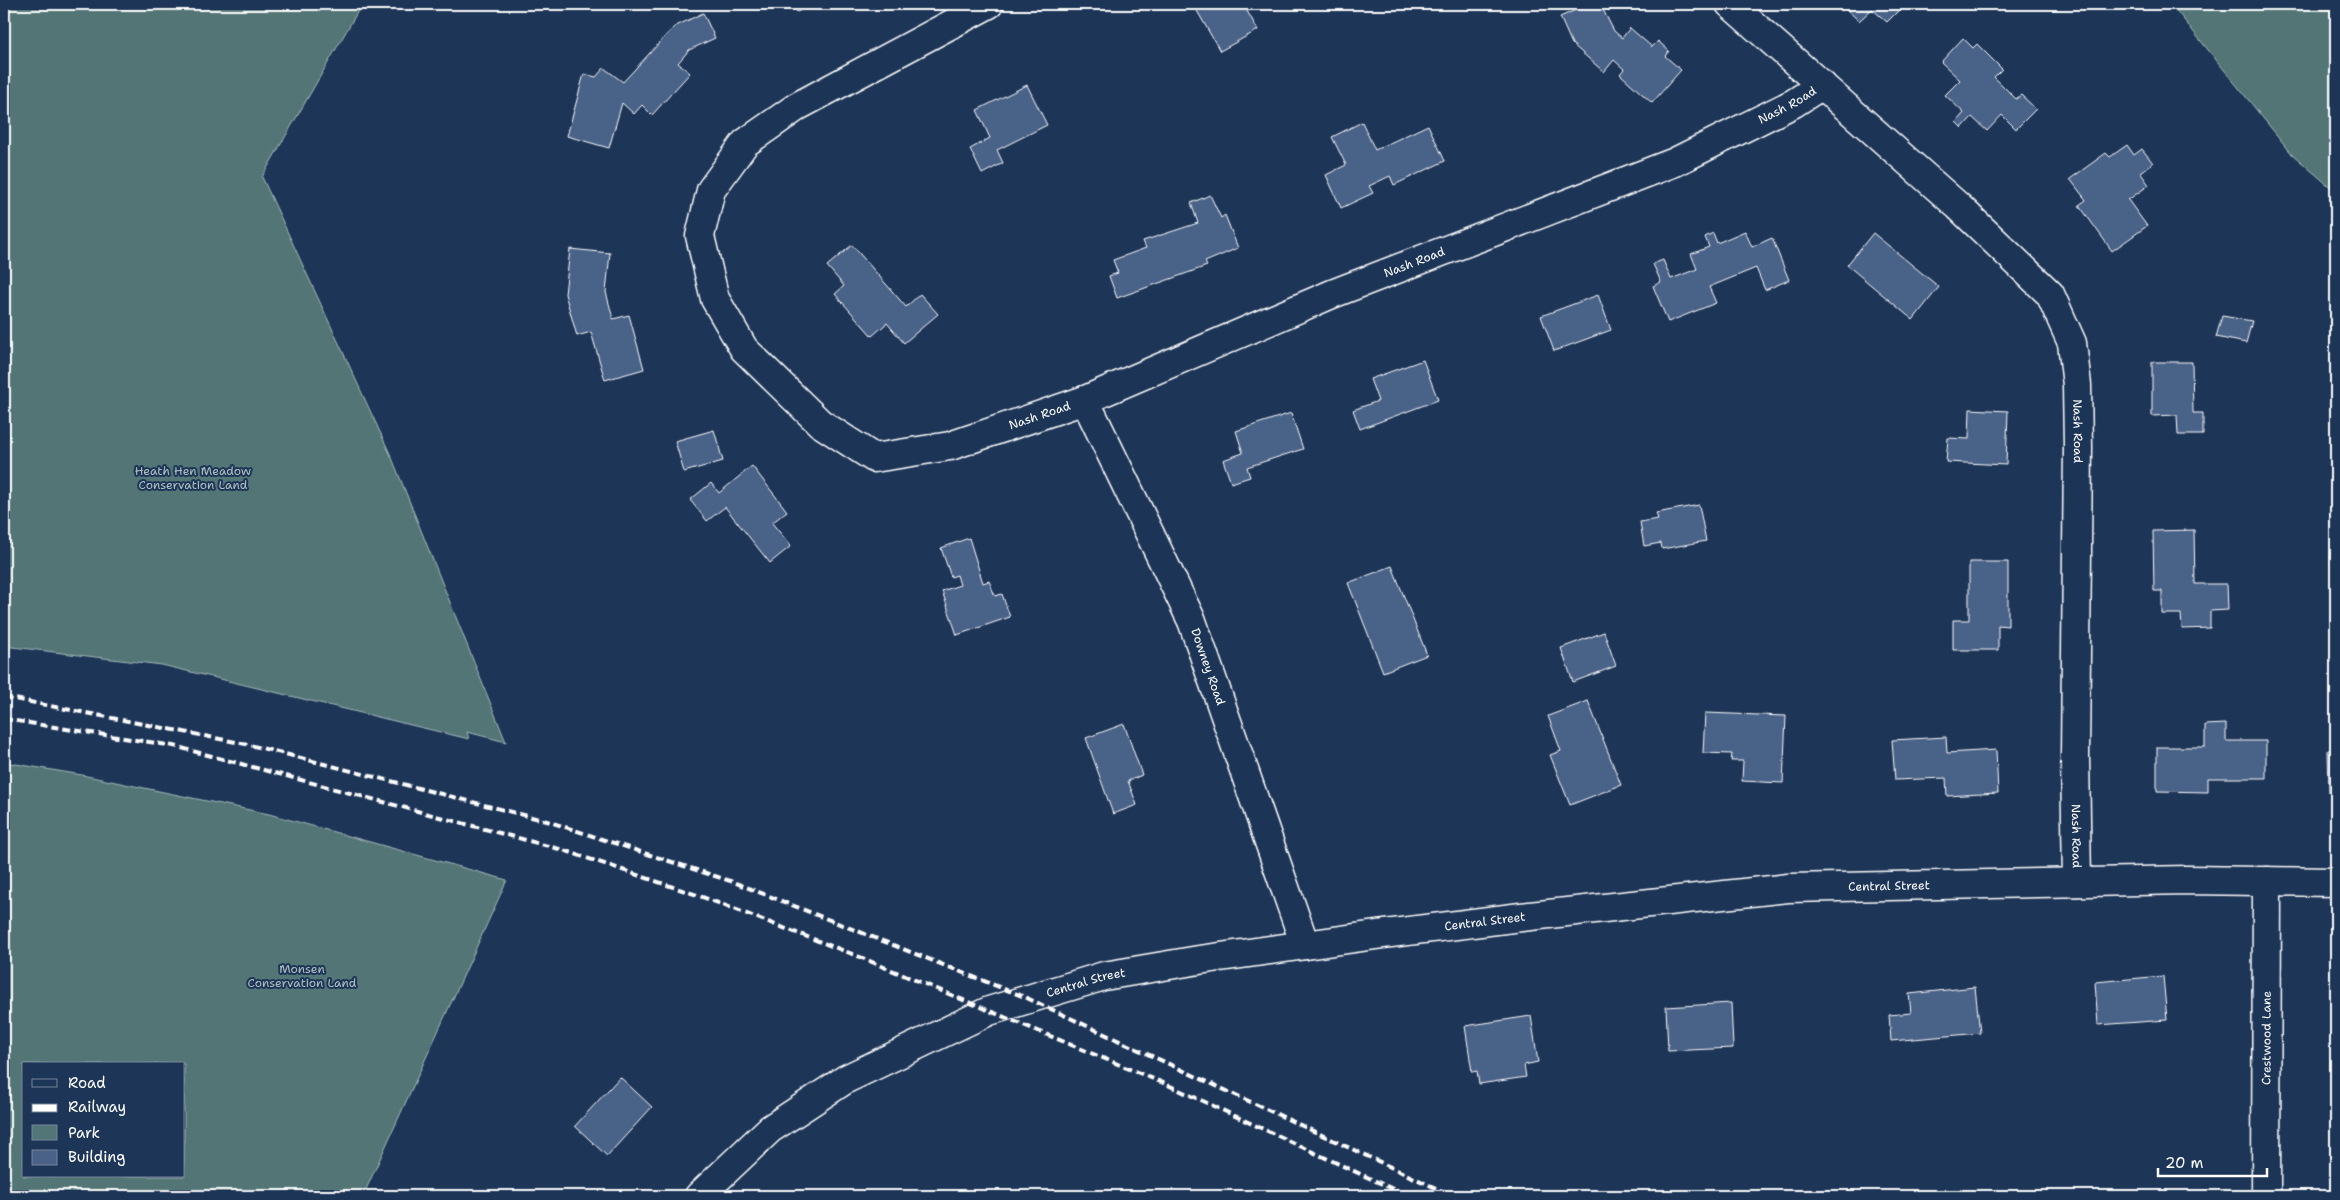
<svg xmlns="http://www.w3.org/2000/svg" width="2340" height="1200" viewBox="0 0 2340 1200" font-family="'Shantell Sans',sans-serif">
	<rect width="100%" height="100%" fill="#1d3557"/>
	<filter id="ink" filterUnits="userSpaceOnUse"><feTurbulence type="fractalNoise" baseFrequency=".02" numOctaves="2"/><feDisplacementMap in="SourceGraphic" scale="10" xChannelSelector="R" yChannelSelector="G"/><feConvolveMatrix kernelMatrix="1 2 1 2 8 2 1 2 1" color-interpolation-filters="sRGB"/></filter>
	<g filter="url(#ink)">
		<!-- green -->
		<g fill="#527576" stroke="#a8baba" fill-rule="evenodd">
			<polygon points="4,4 362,4 262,177 392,458 506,742 467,732 469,739 162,665 4,646"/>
			<polygon points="2171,4 2336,4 2336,192 2292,154"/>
			<path d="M4 762 82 775 269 814 507 880 363 1196H4ZM24 1064H184V1176H24Z"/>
		</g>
		<!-- building -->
		<g fill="#4a6288" stroke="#fff">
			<polygon points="793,4 808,4 809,6 797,12"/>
			<polygon points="1205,4 1260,4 1247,11 1258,30 1220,51 1196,9"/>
			<polygon points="1589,4 1600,4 1614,31 1622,38 1630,28 1652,47 1658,41 1669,51 1665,56 1681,70 1652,103 1620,74 1624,69 1614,60 1604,72 1572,44 1560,17"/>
			<polygon points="1841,4 1905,4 1887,22 1872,9 1859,21"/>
			<polygon points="703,13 715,38 689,50 678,63 690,73 652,115 642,105 634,114 622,103 609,148 567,136 584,74 596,77 604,68 623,82 674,27"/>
			<polygon points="1963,38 1973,48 1977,44 2002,69 1994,77 2016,99 2021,95 2036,109 2016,129 2002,115 1987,131 1972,117 1962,128 1956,122 1964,113 1945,95 1960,80 1941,62"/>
			<polygon points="1027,85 1047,125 997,150 1003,163 982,174 970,149 990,138 977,110"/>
			<polygon points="1362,122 1375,150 1428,125 1445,161 1394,185 1390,176 1369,186 1373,193 1341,208 1326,175 1346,165 1332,137"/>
			<polygon points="2127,145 2134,155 2142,149 2153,163 2140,172 2149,185 2128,200 2147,226 2112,251 2079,205 2086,200 2070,179 2106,153 2110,157"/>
			<polygon points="1210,195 1221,218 1225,215 1238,248 1205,262 1207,266 1117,298 1109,276 1118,273 1113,260 1146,248 1143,241 1198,223 1191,203"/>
			<polygon points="1745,231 1752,247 1772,238 1789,280 1765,290 1756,268 1709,287 1716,303 1668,322 1653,286 1661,282 1653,264 1663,260 1671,279 1697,269 1691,254 1709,247 1705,237 1713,233 1717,243"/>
			<polygon points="1873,233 1939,287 1913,320 1847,265"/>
			<polygon points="852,245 906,307 920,294 938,314 904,343 887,323 872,336 835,294 844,286 827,266"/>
			<polygon points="570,249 610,253 606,292 613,319 629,315 644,369 605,380 591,332 577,336 565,294"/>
			<polygon points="1598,295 1611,330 1554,351 1541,316"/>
			<polygon points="2222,316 2252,321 2246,343 2216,337"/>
			<polygon points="1423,360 1438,400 1360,429 1353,410 1378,401 1370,379"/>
			<polygon points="2152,362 2192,362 2193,413 2203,413 2203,435 2178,435 2177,415 2152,416"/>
			<polygon points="1970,409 2008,411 2006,465 1946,462 1948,438 1969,439"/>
			<polygon points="1291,413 1303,449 1247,467 1250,477 1231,483 1223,460 1243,453 1236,431"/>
			<polygon points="714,430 723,461 684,472 675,441"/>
			<polygon points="752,466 787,511 772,523 791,546 770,563 725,507 707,521 690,500 711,483 719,493"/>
			<polygon points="1699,505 1706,541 1662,549 1661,543 1644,546 1640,522 1658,519 1656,513"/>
			<polygon points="2194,530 2195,584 2227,584 2228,610 2210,611 2210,628 2182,629 2181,614 2162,614 2162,591 2154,591 2153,531"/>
			<polygon points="969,538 983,583 989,581 995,596 1002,594 1010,617 957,635 942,591 960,585 957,575 951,577 941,548"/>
			<polygon points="1969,562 2008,562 2008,626 1998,625 1998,650 1953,650 1953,620 1969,620"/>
			<polygon points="1392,566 1427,655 1383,672 1348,583"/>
			<polygon points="1604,632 1616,666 1573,682 1561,648"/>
			<polygon points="1588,701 1621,785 1570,805 1550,755 1561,751 1548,716"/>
			<polygon points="1705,713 1786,716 1783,783 1742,781 1743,761 1731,761 1732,754 1703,753"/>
			<polygon points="1124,724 1142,775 1128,781 1137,805 1113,814 1086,738"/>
			<polygon points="2226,724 2226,741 2266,741 2266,778 2208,778 2208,792 2157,791 2157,747 2205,747 2205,725"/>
			<polygon points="1946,737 1947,753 1996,750 1998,793 1947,796 1946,778 1895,780 1892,740"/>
			<polygon points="2328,750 2336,750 2336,792 2329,793"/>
			<polygon points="2163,976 2167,1020 2098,1025 2095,982"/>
			<polygon points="1975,987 1980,1033 1891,1041 1889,1015 1911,1013 1909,994"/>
			<polygon points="1731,1003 1733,1048 1668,1051 1666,1007"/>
			<polygon points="1531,1016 1538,1062 1524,1065 1526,1077 1479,1084 1477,1071 1472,1072 1465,1026"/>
			<polygon points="620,1077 652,1107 607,1156 575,1126"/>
		</g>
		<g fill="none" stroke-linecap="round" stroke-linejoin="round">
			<defs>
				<g id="minor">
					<path id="s1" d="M989 4 798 106 745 143 711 190 700 236 715 299 744 349 820 423 874 458 950 446 1085 400 1332 294 1675 162 1794 103 1822 85"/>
					<path id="s2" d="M1730 4 1958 206 2050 294 2072 343 2077 385 2078 447 2075 756 2077 882"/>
					<path id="s3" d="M1085 400 1192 621 1305 945"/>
					<path id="s4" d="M2266 1196 2267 881"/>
				</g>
				<g id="tertiary">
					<path id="s5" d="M699 1196 770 1129 846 1079 989 1011 1104 976 1199 960 1376 935 1521 917 1788 888 2188 880 2336 882"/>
				</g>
			</defs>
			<!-- minor casing -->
			<use href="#minor" stroke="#fff" stroke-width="31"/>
			<!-- tertiary casing -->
			<use href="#tertiary" stroke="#fff" stroke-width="31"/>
			<!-- minor -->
			<use href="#minor" stroke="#1d3557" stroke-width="28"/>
			<!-- tertiary -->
			<use href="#tertiary" stroke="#1d3557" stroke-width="28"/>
			<!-- rail -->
			<g stroke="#fff" stroke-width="4" stroke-dasharray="8 4" stroke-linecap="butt">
				<polyline points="4,697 246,744 547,821 736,883 1027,998 1453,1196"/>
				<polyline points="4,719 174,746 563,850 697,895 855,955 1168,1085 1408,1196"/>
			</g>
		</g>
	</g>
	<g text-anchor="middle" stroke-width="4" stroke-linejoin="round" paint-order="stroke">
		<!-- street labels -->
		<g font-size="12" fill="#fff" stroke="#1d3557">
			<text dy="4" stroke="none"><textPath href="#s1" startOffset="1661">Nash Road</textPath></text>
			<text dy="4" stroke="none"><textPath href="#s1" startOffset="1256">Nash Road</textPath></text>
			<text dy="4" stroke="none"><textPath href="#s1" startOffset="851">Nash Road</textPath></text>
			<text dy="4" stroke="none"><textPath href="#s2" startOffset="574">Nash Road</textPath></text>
			<text dy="4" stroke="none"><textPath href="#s3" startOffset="294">Downey Road</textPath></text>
			<text dy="4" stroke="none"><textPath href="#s2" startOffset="979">Nash Road</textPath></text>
			<text dy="4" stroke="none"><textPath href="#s5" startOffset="1258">Central Street</textPath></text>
			<text dy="4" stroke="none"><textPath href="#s5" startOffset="852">Central Street</textPath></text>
			<text dy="4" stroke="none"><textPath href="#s5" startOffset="448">Central Street</textPath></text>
			<text dy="4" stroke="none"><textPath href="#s4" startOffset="158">Crestwood Lane</textPath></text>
		</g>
		<!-- park labels -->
		<g font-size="12" fill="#b1c1c1" stroke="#1d3557">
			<text x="193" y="475">Heath Hen Meadow<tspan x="193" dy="14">Conservation Land</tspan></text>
			<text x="302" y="973">Monsen<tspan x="302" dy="14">Conservation Land</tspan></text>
		</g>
	</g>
	<!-- margin -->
	<rect width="2340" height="1200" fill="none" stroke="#1d3557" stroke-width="20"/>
	<rect x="10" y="10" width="2320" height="1180" fill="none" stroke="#fff" stroke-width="2" filter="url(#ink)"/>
	<!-- legend -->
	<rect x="22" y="1062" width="162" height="115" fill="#1d3557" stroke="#77869a"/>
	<rect x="32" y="1079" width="25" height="8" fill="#1d3557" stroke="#77869a"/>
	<text x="68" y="1088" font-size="15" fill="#ffffff">Road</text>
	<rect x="32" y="1104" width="25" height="8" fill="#ffffff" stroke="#77869a"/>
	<text x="68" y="1112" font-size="15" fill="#ffffff">Railway</text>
	<rect x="32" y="1125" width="25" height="15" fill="#527576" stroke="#77869a"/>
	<text x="68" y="1138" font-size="15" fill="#ffffff">Park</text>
	<rect x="32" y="1150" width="25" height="15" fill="#4a6288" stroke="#77869a"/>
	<text x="68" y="1162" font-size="15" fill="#ffffff">Building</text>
	<!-- scale -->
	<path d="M2158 1168v8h109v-8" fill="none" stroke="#ffffff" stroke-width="2.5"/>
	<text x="2165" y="1168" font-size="15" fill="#ffffff" stroke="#1d3557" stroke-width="4" paint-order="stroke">20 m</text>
</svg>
